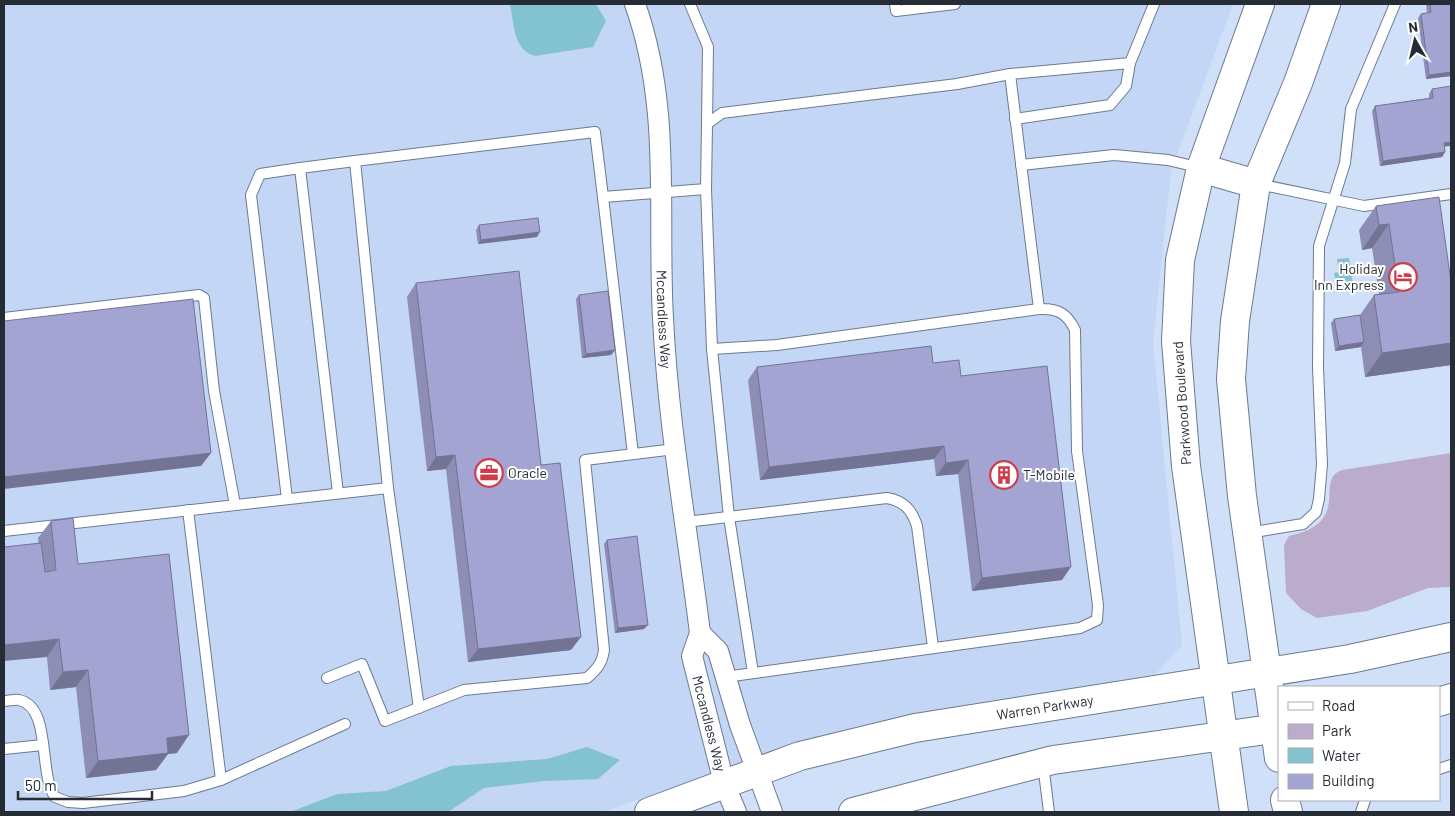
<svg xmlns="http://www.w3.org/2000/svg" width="1455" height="816" viewBox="0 0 1455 816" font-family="Barlow,sans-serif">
	<rect width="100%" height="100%" fill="#d0e0f9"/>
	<!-- built -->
	<polygon fill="#c3d6f6" points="4,4 1233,4 1171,171 1153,342 1182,645 1154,676 903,717 797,744 603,812 4,812"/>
	<!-- green -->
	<path fill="#bcaccc" d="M1451 453V587L1428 588 1367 611 1317 618 1301 609 1286 593 1284 545 1289 536C1354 522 1313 480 1342 470Z"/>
	<!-- water -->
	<g fill="#83c2cf">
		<path d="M510 4H596L606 21 593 47 535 56C513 50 514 23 510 4Z"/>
		<polygon points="1349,258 1354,290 1342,292 1340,282 1336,283 1334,273 1339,272 1337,259"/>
		<polygon points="587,747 620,760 598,779 544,781 484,788 448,812 221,812 290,812 337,794 386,791 451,766 547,759"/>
	</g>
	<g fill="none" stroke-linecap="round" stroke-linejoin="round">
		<defs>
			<g id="lane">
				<polyline points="690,4 708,47 707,124"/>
				<polyline points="895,4 896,11 955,4"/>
				<polyline points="1010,74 1130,63 1154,4"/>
				<polyline points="1015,119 1110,105 1126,86 1130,63"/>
				<polyline points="1021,165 1114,155 1168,160 1201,168"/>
				<polyline points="1258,184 1364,206 1451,194"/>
				<polyline points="706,189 712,349 729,517 753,673"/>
				<polyline points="603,197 633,454"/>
				<polyline points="4,318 199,295 204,298 214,391 235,505"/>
				<polyline points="712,349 777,345 1039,309"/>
				<polyline points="388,488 419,708"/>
				<polyline points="338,493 300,168 355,161"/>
				<polyline points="287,499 251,195 260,174 300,168"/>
				<polyline points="188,510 221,780"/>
				<path d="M686 522 887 498C904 501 912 510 917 526L933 647"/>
				<path d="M4 531 388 488 355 161 595 132 603 197 706 189 707 124 722 113 957 84 1010 74 1039 309C1057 308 1067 313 1075 330L1077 451 1098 605 1097 620 1080 628 725 677"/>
				<polyline points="1248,533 1303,524 1316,512 1319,499 1322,464 1318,368 1319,246 1345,163 1351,109 1395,4"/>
				<path d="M327 678 362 664 385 721 464 690 587 678C597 669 602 664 604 650L585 460 675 449"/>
				<path d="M4 701C8 701 15 699 19 700 52 707 38 773 55 797L68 802 83 803 184 791 221 780 345 724"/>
				<polyline points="4,749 43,745"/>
				<polyline points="1043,764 1049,812"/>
				<polyline points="1439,769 1451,765"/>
				<polyline points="1361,812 1365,800"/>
			</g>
			<g id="street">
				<path id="s1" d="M635 4C672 108 657 211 663 318 668 424 687 528 700 633L692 656 724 783 736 812"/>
				<polyline points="700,633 718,651 740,725 772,812"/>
			</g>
			<g id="secondary">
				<polyline points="1201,168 1256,184"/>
				<polyline points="1439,702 1451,698"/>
				<polyline points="1279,758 1242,496 1231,379 1235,321 1256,184 1298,83 1326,4"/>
				<polyline points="1285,800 1288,812"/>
				<path id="s2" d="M649 812 800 756 915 728 1350 659 1451 637"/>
				<polyline points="853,812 1053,760 1279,728"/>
				<polyline points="1234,812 1186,466 1176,341 1180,260 1201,168 1260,4"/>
			</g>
		</defs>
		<!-- lane casing -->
		<use href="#lane" stroke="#6c7a91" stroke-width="12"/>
		<!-- street casing -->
		<use href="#street" stroke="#6c7a91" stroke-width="22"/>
		<!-- secondary casing -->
		<use href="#secondary" stroke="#6c7a91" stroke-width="30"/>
		<!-- lane -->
		<use href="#lane" stroke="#fff" stroke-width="10"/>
		<!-- street -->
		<use href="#street" stroke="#fff" stroke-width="20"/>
		<!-- secondary -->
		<use href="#secondary" stroke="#fff" stroke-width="28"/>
	</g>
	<!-- wall -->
	<g fill="#8d8db5">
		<polygon points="1426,4 1451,4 1451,76 1426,79 1418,18 1421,14 1427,13"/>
		<polygon points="1432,89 1445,152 1442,157 1380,166 1372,111 1375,106 1429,98 1429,94"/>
		<polygon points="1376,206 1451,282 1451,365 1365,377 1361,347 1335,351 1331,323 1334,319 1360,315 1374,295 1379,294 1372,248 1362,250 1359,230"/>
		<polygon points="479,225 537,237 478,244 476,230"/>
		<polygon points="416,283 541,465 571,650 468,662 446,469 427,471 407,297"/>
		<polygon points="579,295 615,350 611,355 582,358 576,299"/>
		<polygon points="933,363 961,376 1062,580 972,591 958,474 936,476 934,459 760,480 748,380 757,367"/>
		<polygon points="51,521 78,564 177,753 168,754 156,770 86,778 76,687 50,690 47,657 38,538"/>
		<polygon points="607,540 644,629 615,633 604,544"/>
	</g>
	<!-- shaded-wall -->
	<g fill="#737394">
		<polygon points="1451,72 1451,76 1426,79 1429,75"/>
		<polygon points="1451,142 1451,146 1441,147 1444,143"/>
		<polygon points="1445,152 1442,157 1380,166 1383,161"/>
		<polygon points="1389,224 1372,248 1362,250 1379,225"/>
		<polygon points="540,232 537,237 478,244 481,240"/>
		<polygon points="1364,342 1361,347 1335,351 1339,346"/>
		<polygon points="1451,343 1451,365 1365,377 1382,353"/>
		<polygon points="615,350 611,355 582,358 586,354"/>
		<polygon points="944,446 934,459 760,480 769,467"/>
		<polygon points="211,453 201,466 4,489 4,477"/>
		<polygon points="455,455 446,469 427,471 436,457"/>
		<polygon points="968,460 958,474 936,476 946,463"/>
		<polygon points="1071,567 1062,580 972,591 982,578"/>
		<polygon points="648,625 644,629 615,633 618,628"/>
		<polygon points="581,637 571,650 468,662 478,649"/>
		<polygon points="59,639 47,657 4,661 4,645"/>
		<polygon points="88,670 76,687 50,690 63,672"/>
		<polygon points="189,735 177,753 168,754 156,770 86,778 98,761 167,738"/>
	</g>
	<!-- building -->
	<g fill="#a4a4d3" stroke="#737394">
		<polygon points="1430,4 1451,4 1451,72 1429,75 1421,14 1431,12"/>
		<polygon points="1451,86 1451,142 1444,143 1445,152 1383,161 1375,106 1433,98 1432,89"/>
		<polygon points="1439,197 1451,282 1451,343 1382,353 1374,295 1399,292 1389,224 1379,225 1376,206"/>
		<polygon points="538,218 540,232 481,240 479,225"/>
		<polygon points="519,271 541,465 560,463 581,637 478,649 455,455 436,457 416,283"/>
		<polygon points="608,291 615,350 586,354 579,295"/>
		<polygon points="193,299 211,453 4,477 4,321"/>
		<polygon points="1360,315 1364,342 1339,346 1334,319"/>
		<polygon points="931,346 933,363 959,360 961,376 1047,366 1071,567 982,578 968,460 946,463 944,446 769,467 757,367"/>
		<polygon points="73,518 78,564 169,554 189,735 167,738 168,753 98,761 88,670 63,672 59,639 4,645 4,547 41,543 45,572 56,570 51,521"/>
		<polygon points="637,536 648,625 618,628 607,540"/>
	</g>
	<!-- icons -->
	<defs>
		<symbol id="hotel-ring" viewBox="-11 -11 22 22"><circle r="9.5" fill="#fff" stroke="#cd3d49" stroke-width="1.5"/><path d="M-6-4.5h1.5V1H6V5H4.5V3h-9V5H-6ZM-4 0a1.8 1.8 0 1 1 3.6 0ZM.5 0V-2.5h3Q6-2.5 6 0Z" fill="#cd3d49"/></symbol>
		<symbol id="office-ring" viewBox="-11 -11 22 22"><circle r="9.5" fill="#fff" stroke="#cd3d49" stroke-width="1.5"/><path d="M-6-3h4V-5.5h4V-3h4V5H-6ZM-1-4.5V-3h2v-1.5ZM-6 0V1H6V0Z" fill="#cd3d49"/></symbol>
		<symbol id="building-ring" viewBox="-11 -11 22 22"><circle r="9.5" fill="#fff" stroke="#cd3d49" stroke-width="1.5"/><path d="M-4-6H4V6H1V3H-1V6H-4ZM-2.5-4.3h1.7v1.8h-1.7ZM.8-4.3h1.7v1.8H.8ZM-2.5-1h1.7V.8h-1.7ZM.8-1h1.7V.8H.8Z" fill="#cd3d49"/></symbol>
	</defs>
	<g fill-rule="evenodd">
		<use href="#hotel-ring" x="1387" y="261" width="32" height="32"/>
		<use href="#office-ring" x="473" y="457" width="32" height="32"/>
		<use href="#building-ring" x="988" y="459" width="32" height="32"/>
	</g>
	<g text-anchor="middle" stroke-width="4" stroke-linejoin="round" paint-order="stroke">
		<!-- poi labels -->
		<g font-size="14" fill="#262c36" stroke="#fff" text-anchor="start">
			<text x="1384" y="274" text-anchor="end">Holiday<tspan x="1384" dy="16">Inn Express</tspan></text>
			<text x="508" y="478">Oracle</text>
			<text x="1023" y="480">T-Mobile</text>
		</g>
		<!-- street labels -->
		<g font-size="14" fill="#262c36" stroke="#fff">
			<text dy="5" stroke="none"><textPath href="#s1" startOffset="318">Mccandless Way</textPath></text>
			<text transform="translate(1182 403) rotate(-94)" y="5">Parkwood Boulevard</text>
			<text dy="5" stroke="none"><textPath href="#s2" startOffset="411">Warren Parkway</textPath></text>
			<text dy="5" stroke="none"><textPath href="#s1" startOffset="728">Mccandless Way</textPath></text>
		</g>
	</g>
	<!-- border -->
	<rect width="1455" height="816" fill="none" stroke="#262c36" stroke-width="10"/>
	<!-- legend -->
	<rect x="1278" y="686" width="162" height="115" fill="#ffffff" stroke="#a8abaf"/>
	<rect x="1288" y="702" width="25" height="8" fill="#ffffff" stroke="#a8abaf"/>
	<text x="1322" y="711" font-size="15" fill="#262c36">Road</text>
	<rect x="1288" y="724" width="25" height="15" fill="#bcaccc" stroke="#a8abaf"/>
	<text x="1322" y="736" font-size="15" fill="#262c36">Park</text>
	<rect x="1288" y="748" width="25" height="15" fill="#83c2cf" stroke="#a8abaf"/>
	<text x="1322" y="761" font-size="15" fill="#262c36">Water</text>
	<rect x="1288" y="774" width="25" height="15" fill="#a4a4d3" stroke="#a8abaf"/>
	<text x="1322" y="786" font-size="15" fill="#262c36">Building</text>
	<!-- north arrow -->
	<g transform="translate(1415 40) rotate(352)" stroke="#ffffff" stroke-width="4" paint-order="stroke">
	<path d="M0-4L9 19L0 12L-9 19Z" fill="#262c36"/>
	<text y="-8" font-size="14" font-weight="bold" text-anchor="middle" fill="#262c36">N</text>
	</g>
	<!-- scale -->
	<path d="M18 791v8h134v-8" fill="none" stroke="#262c36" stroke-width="2.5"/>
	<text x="25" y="791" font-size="15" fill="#262c36" stroke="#ffffff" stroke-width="4" paint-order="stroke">50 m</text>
</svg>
